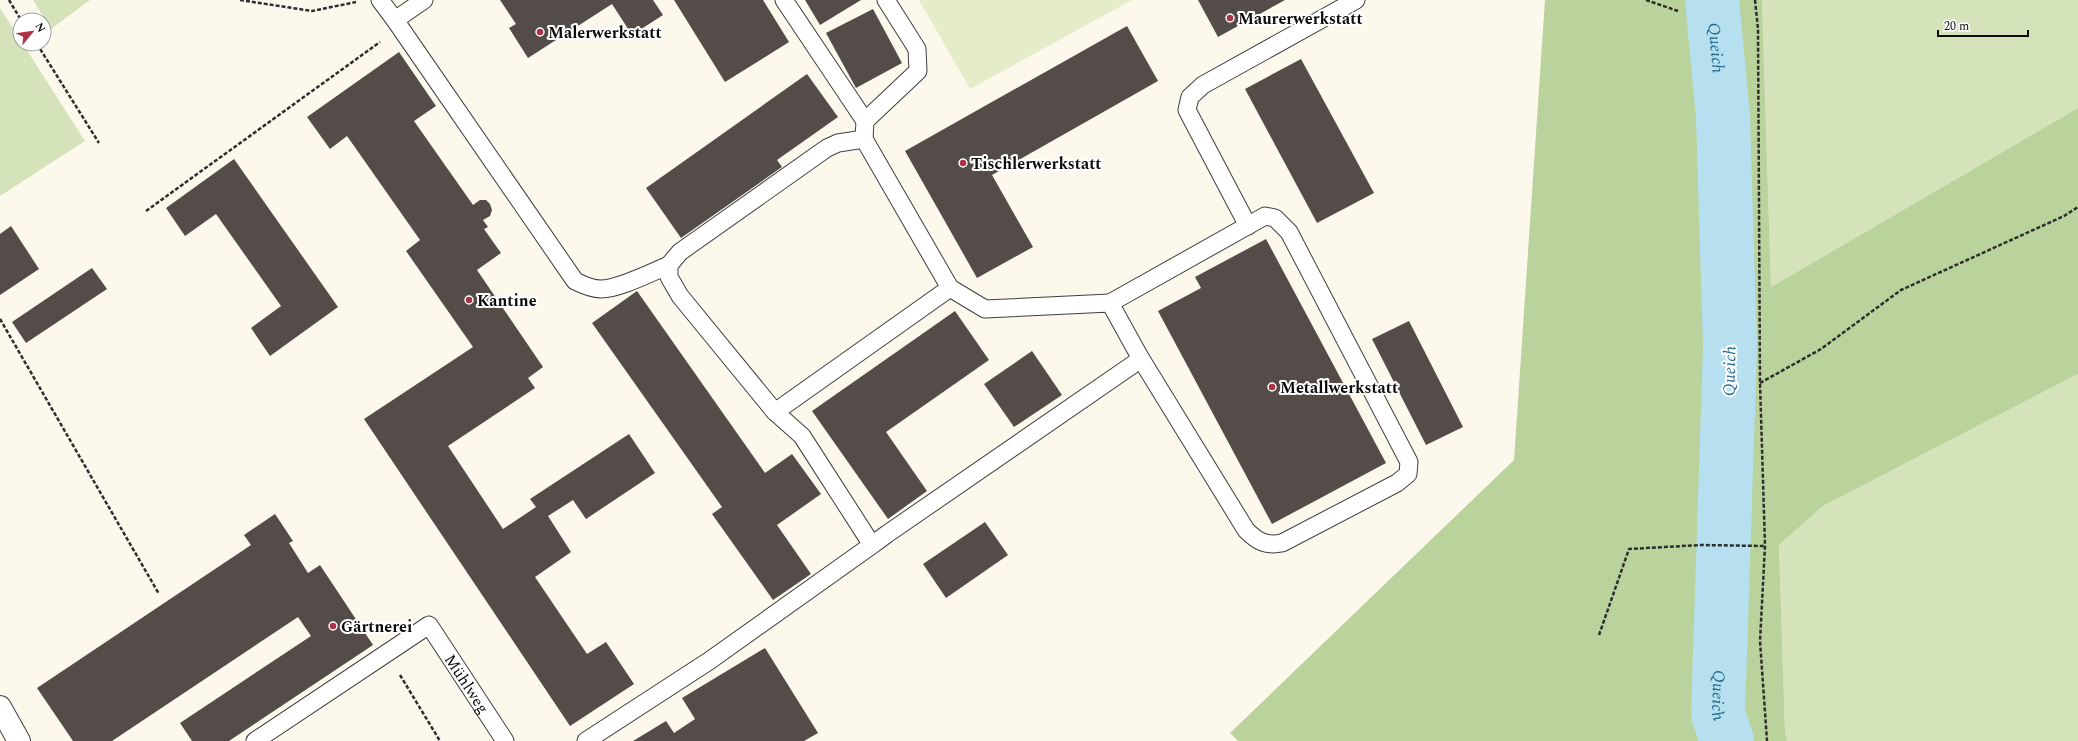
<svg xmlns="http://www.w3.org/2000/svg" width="2078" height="741" viewBox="0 0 2078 741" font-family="Spectral,serif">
	<rect width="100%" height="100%" fill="#fdf8ec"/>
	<!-- green -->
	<g fill="#d4e3ba">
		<polygon points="33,0 90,0 51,29"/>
		<polygon points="1762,0 2078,0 2078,108 1771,287"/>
		<polygon points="0,8 20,39 20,44 23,44 85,141 0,196"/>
		<polygon points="2078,374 2078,741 1787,741 1785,733 1779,545 1823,506"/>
	</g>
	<!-- forest -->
	<polygon fill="#bad29b" points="1545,0 1762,0 1771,287 2078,108 2078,374 1823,506 1779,545 1785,732 1787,741 1238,741 1230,733 1514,460"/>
	<!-- pitch -->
	<polygon fill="#e4ecca" points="919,0 1132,0 970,89"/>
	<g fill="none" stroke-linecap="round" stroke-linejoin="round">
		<!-- river -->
		<path stroke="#b6e0ef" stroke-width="54" id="s1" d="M1712 0 1723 117 1730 347 1718 714 1727 741"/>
	</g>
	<!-- building -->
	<g fill="#534c49">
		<polygon points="500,0 653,0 663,15 632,35 612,4 528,58 509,28 516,24"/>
		<polygon points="674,0 763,0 789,42 725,82"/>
		<polygon points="805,0 861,0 820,25"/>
		<polygon points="1198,0 1285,0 1218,37"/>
		<polygon points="873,9 902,63 856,88 826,33"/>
		<polygon points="1127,26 1158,81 992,175 1033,247 977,278 905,151"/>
		<polygon points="399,52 436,106 414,121 473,205 480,200 486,200 490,204 492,210 490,216 483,220 488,227 484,229 501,253 477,270 543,367 528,378 535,388 448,446 503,529 536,507 530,499 629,434 655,473 586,519 573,500 548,516 571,552 535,577 587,654 606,642 634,684 570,726 364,419 473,347 406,251 420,240 347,136 330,149 307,117"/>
		<polygon points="1301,59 1374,193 1317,223 1245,89"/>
		<polygon points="807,74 838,117 777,160 782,167 681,238 646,188"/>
		<polygon points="234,159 338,307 270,356 251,328 281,306 216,214 185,236 166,208"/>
		<polygon points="11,226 39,269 0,295 0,234"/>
		<polygon points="1266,239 1386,463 1272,524 1158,311 1201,288 1195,277"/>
		<polygon points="92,268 107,289 26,343 12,322"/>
		<polygon points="637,291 765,473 792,454 821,494 777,525 811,574 773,600 712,514 722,507 592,323"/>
		<polygon points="955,311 989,360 886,432 927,491 888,519 812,411"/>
		<polygon points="1409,321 1463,427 1426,445 1372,339"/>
		<polygon points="1032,351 1062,395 1014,427 984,384"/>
		<polygon points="275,514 293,541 289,543 308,573 320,565 373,645 229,741 192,741 180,723 311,636 298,617 112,741 73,741 37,688 251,545 244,535"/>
		<polygon points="985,522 1008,555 946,598 923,564"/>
		<polygon points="765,648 818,733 804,741 633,741 666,721 674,733 695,719 682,698"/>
	</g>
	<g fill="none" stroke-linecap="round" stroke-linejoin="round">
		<defs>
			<g id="service">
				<polyline points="380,0 395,20"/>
				<path d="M424 0 395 20 575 281C583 285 592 289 601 289 619 289 652 272 669 265"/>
				<polyline points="784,0 865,121"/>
				<polyline points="864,139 865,121 918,71 917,49 886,0"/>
				<polyline points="1248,226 1187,110 1190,97 1203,85 1356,0"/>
				<path d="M1110 303 1265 216 1275 218 1289 232 1409 462 1408 474 1397 483 1282 543C1266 546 1258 542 1246 530L1141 359"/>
				<polyline points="775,412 950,288"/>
				<path id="s2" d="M255 741 429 625 505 741"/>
				<polyline points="586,741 709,661 872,545 887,534 1141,359 1110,303 985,309 950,288 864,139 838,143 827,148 680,252 669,265 669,277 680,296 775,412 802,436 872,545"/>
			</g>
			<polyline id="minor" points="0,707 19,741"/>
		</defs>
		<!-- service casing -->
		<use href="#service" stroke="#3f3f3f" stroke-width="19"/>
		<!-- minor casing -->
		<use href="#minor" stroke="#3f3f3f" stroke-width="24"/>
		<!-- path -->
		<g stroke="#2e2e2e" stroke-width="2.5" stroke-dasharray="4 2" stroke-linecap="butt">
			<polyline points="9,0 21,20"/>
			<polyline points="240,0 312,11 356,2"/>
			<polyline points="1646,0 1678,11"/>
			<polyline points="1755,0 1758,29 1760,383 1765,546 1760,641 1767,741"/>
			<polyline points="37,44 99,143"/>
			<polyline points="146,211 380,42"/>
			<polyline points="0,319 159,594"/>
			<polyline points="1760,383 1821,349 1901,290 2064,216 2078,207"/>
			<polyline points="1599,635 1629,549 1701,545 1765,546"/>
			<polyline points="400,675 440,741"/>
		</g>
		<!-- service -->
		<use href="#service" stroke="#fff" stroke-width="17"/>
		<!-- minor -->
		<use href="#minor" stroke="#fff" stroke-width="22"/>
	</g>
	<!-- markers -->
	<g fill="#ac3347" stroke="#fff" stroke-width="1.5">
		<circle cx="1230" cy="18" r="4"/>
		<circle cx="540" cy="32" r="4"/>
		<circle cx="963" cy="163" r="4"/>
		<circle cx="469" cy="300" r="4"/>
		<circle cx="1272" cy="387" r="4"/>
		<circle cx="333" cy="626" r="4"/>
	</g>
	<g text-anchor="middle" stroke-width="4" stroke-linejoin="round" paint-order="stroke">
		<!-- poi labels -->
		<g font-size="16" font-weight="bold" fill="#0c0c0c" stroke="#fff" text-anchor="start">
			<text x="1238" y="24">Maurerwerkstatt</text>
			<text x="548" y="38">Malerwerkstatt</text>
			<text x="971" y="169">Tischlerwerkstatt</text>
			<text x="477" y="306">Kantine</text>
			<text x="1280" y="393">Metallwerkstatt</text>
			<text x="341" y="632">Gärtnerei</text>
		</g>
		<!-- street labels -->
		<g font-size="16" fill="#0c0c0c" stroke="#fff">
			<text dy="6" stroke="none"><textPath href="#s2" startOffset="279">Mühlweg</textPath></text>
		</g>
		<!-- water labels -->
		<g font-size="17" font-style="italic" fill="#236c8f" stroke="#fff">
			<text dy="6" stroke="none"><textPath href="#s1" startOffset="48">Queich</textPath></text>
			<text transform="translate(1729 371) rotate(-89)" y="6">Queich</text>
			<text dy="6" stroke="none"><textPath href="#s1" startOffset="696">Queich</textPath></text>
		</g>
	</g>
	<!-- north arrow -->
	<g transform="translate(32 32) rotate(61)"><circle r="19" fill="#ffffff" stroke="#9e9e9e"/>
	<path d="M0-3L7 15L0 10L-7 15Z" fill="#ac3347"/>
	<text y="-6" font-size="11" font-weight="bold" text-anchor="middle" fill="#0c0c0c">N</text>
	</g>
	<!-- scale -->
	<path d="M1938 30v6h90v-6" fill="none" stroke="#0c0c0c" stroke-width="2"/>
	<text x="1944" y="30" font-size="12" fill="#0c0c0c" stroke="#ffffff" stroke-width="3" paint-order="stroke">20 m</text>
</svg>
